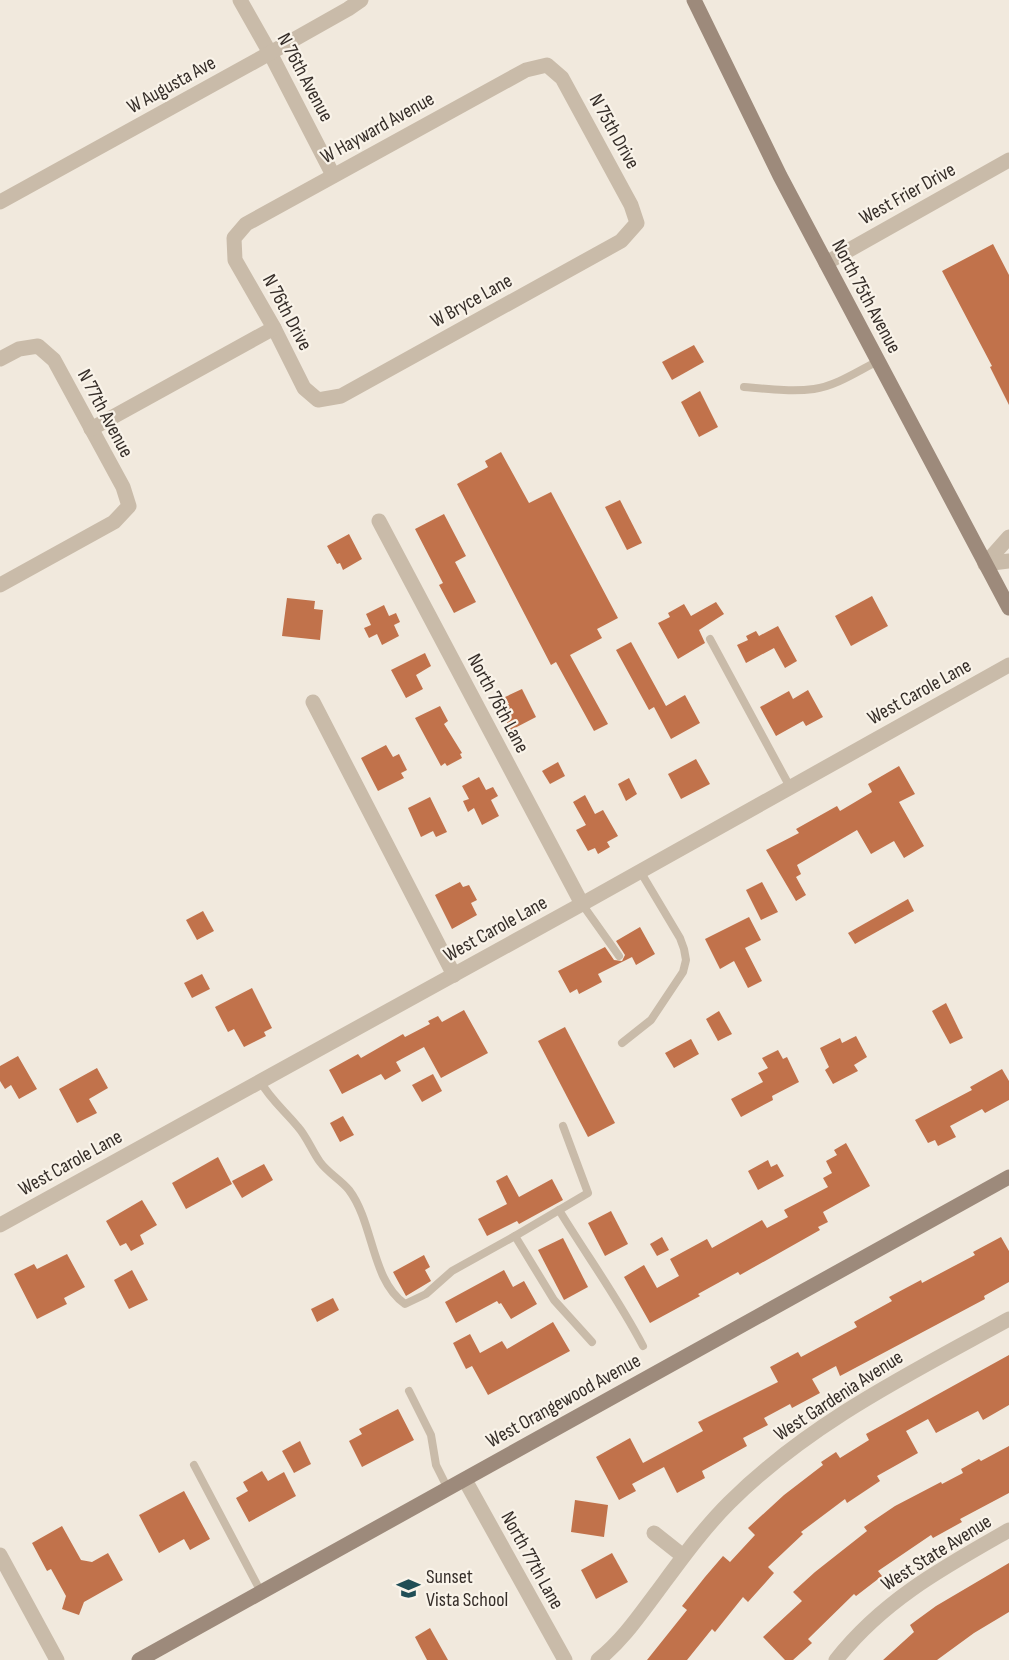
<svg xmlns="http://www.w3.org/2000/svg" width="1009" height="1660" viewBox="0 0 1009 1660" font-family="'Sofia Sans Condensed',sans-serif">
	<rect width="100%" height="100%" fill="#f1e9dd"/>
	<!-- building -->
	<g fill="#c1724b">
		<polygon points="993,244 1009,275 1009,405 990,367 992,366 942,271"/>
		<polygon points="694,345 704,362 672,380 662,362"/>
		<polygon points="700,391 718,427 699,437 681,402"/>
		<polygon points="501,452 529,503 551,492 618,618 597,629 602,638 570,655 608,724 594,731 556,662 551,665 457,484 488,467 485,461"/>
		<polygon points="620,500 642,543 627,550 605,507"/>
		<polygon points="444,514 466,556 455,562 476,602 454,613 439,585 443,583 415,529"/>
		<polygon points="349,534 362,559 343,570 340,563 337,564 327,546"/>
		<polygon points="872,596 888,626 851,646 835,616"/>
		<polygon points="287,598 315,601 314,609 323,610 320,640 282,636"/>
		<polygon points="716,602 724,614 699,630 705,643 678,659 658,623 670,617 668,613 684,604 691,616"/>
		<polygon points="384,605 389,616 396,613 400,622 394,625 399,636 382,645 377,634 369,638 364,628 371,625 366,614"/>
		<polygon points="778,626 797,661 785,668 774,648 746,663 737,645 748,640 746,636 756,631 759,636"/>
		<polygon points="631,642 666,706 685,695 700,723 671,739 654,707 649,710 616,650"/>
		<polygon points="425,653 431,666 416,675 423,689 406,698 391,670"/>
		<polygon points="522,689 536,717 511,730 500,709 509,704 505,697"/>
		<polygon points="808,690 823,717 806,726 803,721 776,736 760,707 789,691 793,699"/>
		<polygon points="440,706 448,721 444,724 462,753 460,754 462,758 447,766 445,763 441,766 415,718"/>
		<polygon points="386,745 393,757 399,754 407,770 401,773 404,778 378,791 361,758"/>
		<polygon points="696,759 710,784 681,799 668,774"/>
		<polygon points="558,762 565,776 550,784 542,771"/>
		<polygon points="899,766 915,794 899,802 924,846 904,858 894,841 871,854 857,830 797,865 801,874 796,877 806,895 796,901 766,850 799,833 796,829 837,806 840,811 872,792 868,784"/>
		<polygon points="479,777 486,790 493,787 498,796 491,800 499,816 482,825 474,808 468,812 463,801 469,799 462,786"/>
		<polygon points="629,778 637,794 626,801 618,784"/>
		<polygon points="585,795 595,814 603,810 618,836 607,842 610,847 598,854 595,848 588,851 576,830 586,825 573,802"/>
		<polygon points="430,797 447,832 436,837 433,831 421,837 408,808"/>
		<polygon points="460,882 463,887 469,885 477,900 471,903 477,915 452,929 435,895"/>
		<polygon points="762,882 778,912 761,920 746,890"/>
		<polygon points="908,899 914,911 855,944 848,933"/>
		<polygon points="203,911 214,931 197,940 186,920"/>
		<polygon points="749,917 761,940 745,948 762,981 748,988 734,961 720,969 705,939"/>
		<polygon points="640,927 655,954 636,965 632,957 598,974 602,982 579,994 577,989 570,993 558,971 605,947 614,960 622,961 625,955 616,941"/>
		<polygon points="202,974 210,989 192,998 184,983"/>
		<polygon points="252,988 272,1028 264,1032 266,1036 244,1047 234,1029 228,1032 215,1007"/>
		<polygon points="946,1003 963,1038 950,1044 932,1011"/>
		<polygon points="464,1010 488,1053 441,1078 424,1047 396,1062 401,1071 385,1080 381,1074 342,1094 329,1070 358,1054 361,1058 403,1034 405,1037 430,1024 428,1021 438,1016 442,1022"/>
		<polygon points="719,1011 732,1034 718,1041 706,1019"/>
		<polygon points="565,1027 615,1123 588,1137 538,1041"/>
		<polygon points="856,1036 867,1057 854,1065 858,1071 833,1084 825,1070 829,1067 820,1048 840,1038 842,1043"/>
		<polygon points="691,1039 699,1054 674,1068 665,1053"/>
		<polygon points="778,1050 783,1059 787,1057 799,1082 772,1096 773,1100 741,1117 731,1099 763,1082 758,1073 768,1068 762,1058"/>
		<polygon points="18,1056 37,1089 19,1099 11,1085 5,1089 0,1081 0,1066"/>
		<polygon points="97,1068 108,1088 89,1099 97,1113 77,1123 59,1089"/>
		<polygon points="1002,1069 1009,1081 1009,1100 985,1113 982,1109 950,1126 956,1137 938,1146 935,1140 928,1143 915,1120 972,1090 970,1087"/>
		<polygon points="433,1074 442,1091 422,1102 412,1085"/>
		<polygon points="343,1116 354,1135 340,1142 330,1123"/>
		<polygon points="846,1143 870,1186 823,1212 828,1222 818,1227 820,1230 740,1275 738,1272 698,1294 700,1296 650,1323 624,1277 644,1265 657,1288 679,1276 670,1259 707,1239 712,1248 762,1220 767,1228 788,1217 784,1210 828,1187 823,1178 832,1173 826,1161 837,1155 834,1150"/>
		<polygon points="218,1157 232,1184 186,1209 172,1183"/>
		<polygon points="768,1160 771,1167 777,1164 784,1176 758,1190 748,1171"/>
		<polygon points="264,1164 273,1180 242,1198 232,1181"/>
		<polygon points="507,1175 519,1197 552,1179 563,1200 519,1224 517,1221 487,1236 478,1219 507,1204 496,1181"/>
		<polygon points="142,1200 157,1225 140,1235 144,1244 131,1251 126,1243 120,1246 106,1221"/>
		<polygon points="611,1211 628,1244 605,1256 588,1223"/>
		<polygon points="662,1237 669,1250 657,1256 650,1244"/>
		<polygon points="1001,1237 1009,1251 1009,1282 984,1296 985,1299 840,1376 836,1366 812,1379 820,1393 792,1408 790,1404 764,1418 768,1425 743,1438 747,1446 702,1471 705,1478 677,1493 664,1467 632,1484 636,1491 619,1500 596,1457 630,1438 643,1463 703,1431 698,1422 778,1382 770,1367 798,1352 801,1357 857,1327 854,1322 892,1301 889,1297 921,1280 922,1283 975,1255 973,1252"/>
		<polygon points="563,1238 588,1287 564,1300 538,1250"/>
		<polygon points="67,1254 85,1287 64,1298 67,1304 37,1319 14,1274 34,1264 37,1269"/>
		<polygon points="424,1255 430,1267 425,1270 431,1281 406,1296 393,1272"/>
		<polygon points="132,1270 148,1300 129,1309 114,1280"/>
		<polygon points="504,1270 513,1287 524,1281 537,1304 511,1319 501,1303 499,1304 497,1301 456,1323 445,1302"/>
		<polygon points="333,1298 339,1310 317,1322 311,1309"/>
		<polygon points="553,1322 570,1351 488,1395 472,1366 466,1369 453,1343 470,1334 480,1353 502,1341 507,1349"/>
		<polygon points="1009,1355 1009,1405 983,1420 978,1411 936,1433 928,1419 906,1431 918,1453 877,1476 880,1481 847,1503 845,1499 801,1532 803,1534 768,1567 774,1573 748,1602 743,1597 715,1632 712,1629 687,1660 647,1660 687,1610 682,1606 705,1577 723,1556 730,1562 755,1535 748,1528 784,1495 823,1465 821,1462 836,1452 840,1458 869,1440 866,1434"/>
		<polygon points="398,1409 414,1440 362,1467 349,1441 362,1434 359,1429"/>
		<polygon points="300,1441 311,1464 294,1473 282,1451"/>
		<polygon points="1009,1446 1009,1493 960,1519 962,1522 933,1538 931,1535 878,1571 882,1576 856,1596 854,1594 808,1639 812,1643 793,1660 785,1660 763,1637 802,1601 793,1592 815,1572 867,1531 864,1527 895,1506 941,1482 942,1484 963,1473 961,1469 979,1459 981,1461"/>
		<polygon points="262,1471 268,1481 284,1472 296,1496 249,1522 236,1498 248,1491 243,1482"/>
		<polygon points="184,1491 210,1539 190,1550 184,1539 159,1553 139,1515"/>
		<polygon points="575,1500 608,1505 604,1537 571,1532"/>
		<polygon points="62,1526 81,1560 92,1562 108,1553 123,1580 84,1602 79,1615 62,1609 66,1596 51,1569 47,1571 32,1543"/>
		<polygon points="612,1553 628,1582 596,1599 581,1570"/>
		<polygon points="1009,1563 1009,1612 974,1633 937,1660 883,1660 914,1632 910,1625 936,1606"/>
		<polygon points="430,1628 448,1660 427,1660 415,1637"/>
	</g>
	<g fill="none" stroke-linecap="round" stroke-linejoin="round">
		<!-- lane -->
		<g stroke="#c9bba9" stroke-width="8">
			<path d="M744 387C767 389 792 392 814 389 836 386 858 371 878 361"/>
			<polyline points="710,639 790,787"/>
			<polyline points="582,904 619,956"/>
			<polyline points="622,1043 651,1020 683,972 686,960 684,949 680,938 640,871"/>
			<path d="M260 1081C270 1099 285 1111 298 1127 307 1137 312 1151 320 1162 328 1173 341 1180 349 1190 374 1223 371 1280 405 1304L426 1294 452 1271 515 1236 554 1300 592 1342"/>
			<path d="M559 1210C587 1256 618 1298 643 1346"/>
			<polyline points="515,1236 588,1193 563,1126"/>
			<polyline points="409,1391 431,1435 436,1465 448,1489"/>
			<polyline points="194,1465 261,1592"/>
		</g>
		<!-- street -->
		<g stroke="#c9bba9" stroke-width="15">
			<polyline points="240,0 270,53 333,175"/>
			<polygon points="547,65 562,78 631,205 637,223 621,241 341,396 318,400 304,388 274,328 235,260 234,238 246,224 526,70"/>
			<polyline points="0,202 270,53 348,9 361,0"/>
			<polyline points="826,263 1009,160"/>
			<polyline points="0,359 19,349 38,346 54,360 123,487 129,506 114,522 0,585"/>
			<polyline points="91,429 274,328"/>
			<polyline points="379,521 582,904"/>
			<polyline points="985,564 1009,537"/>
			<polyline points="985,564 1009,561"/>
			<polyline points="313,702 454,975"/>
			<polyline points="0,1225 582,904 1009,665"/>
			<polyline points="465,1480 565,1660"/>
			<polyline points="654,1533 683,1556"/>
			<polyline points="0,1555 57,1660"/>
			<path d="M598 1660C622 1641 639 1616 657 1592 680 1561 702 1530 729 1503 809 1423 911 1373 1009 1319"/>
			<path d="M836 1660C883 1600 944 1567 1009 1530"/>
		</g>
		<!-- secondary -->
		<g stroke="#9d8a7b" stroke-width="15">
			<polyline points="694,0 780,176 1009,608"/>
			<polyline points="139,1660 1009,1177"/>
		</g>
	</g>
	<!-- icons -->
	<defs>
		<symbol id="school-bare" viewBox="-9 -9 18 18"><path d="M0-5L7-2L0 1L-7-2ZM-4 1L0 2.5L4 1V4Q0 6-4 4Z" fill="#204e56" stroke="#f9f3e9" stroke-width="2.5" paint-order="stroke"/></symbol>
	</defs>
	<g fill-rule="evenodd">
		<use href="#school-bare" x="392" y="1572" width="33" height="33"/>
	</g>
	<g text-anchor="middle" stroke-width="4.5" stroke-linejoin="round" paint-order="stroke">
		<!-- street labels -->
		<g font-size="20" fill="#362e29" stroke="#f9f3e9">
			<text transform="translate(306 77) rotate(62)" y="7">N 76th Avenue</text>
			<text transform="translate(171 84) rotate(-29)" y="7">W Augusta Ave</text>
			<text transform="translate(377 127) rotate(-29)" y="7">W Hayward Avenue</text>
			<text transform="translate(615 131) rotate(61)" y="7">N 75th Drive</text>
			<text transform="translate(907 193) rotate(-29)" y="7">West Frier Drive</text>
			<text transform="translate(867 296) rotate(62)" y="7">North 75th Avenue</text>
			<text transform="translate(471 300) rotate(-29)" y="7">W Bryce Lane</text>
			<text transform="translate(288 312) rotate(62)" y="7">N 76th Drive</text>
			<text transform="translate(106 413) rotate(62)" y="7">N 77th Avenue</text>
			<text transform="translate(919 691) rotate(-29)" y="7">West Carole Lane</text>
			<text transform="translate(499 703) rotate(62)" y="7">North 76th Lane</text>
			<text transform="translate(495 928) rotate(-29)" y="7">West Carole Lane</text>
			<text transform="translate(70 1162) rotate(-29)" y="7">West Carole Lane</text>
			<text transform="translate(838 1395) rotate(-33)" y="7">West Gardenia Avenue</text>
			<text transform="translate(563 1400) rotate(-29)" y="7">West Orangewood Avenue</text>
			<text transform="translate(936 1552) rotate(-32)" y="7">West State Avenue</text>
			<text transform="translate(533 1560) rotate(61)" y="7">North 77th Lane</text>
		</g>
		<!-- poi labels -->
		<g font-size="20" fill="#362e29" stroke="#f9f3e9" text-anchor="start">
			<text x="426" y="1583">Sunset<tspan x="426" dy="23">Vista School</tspan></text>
		</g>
	</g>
</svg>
